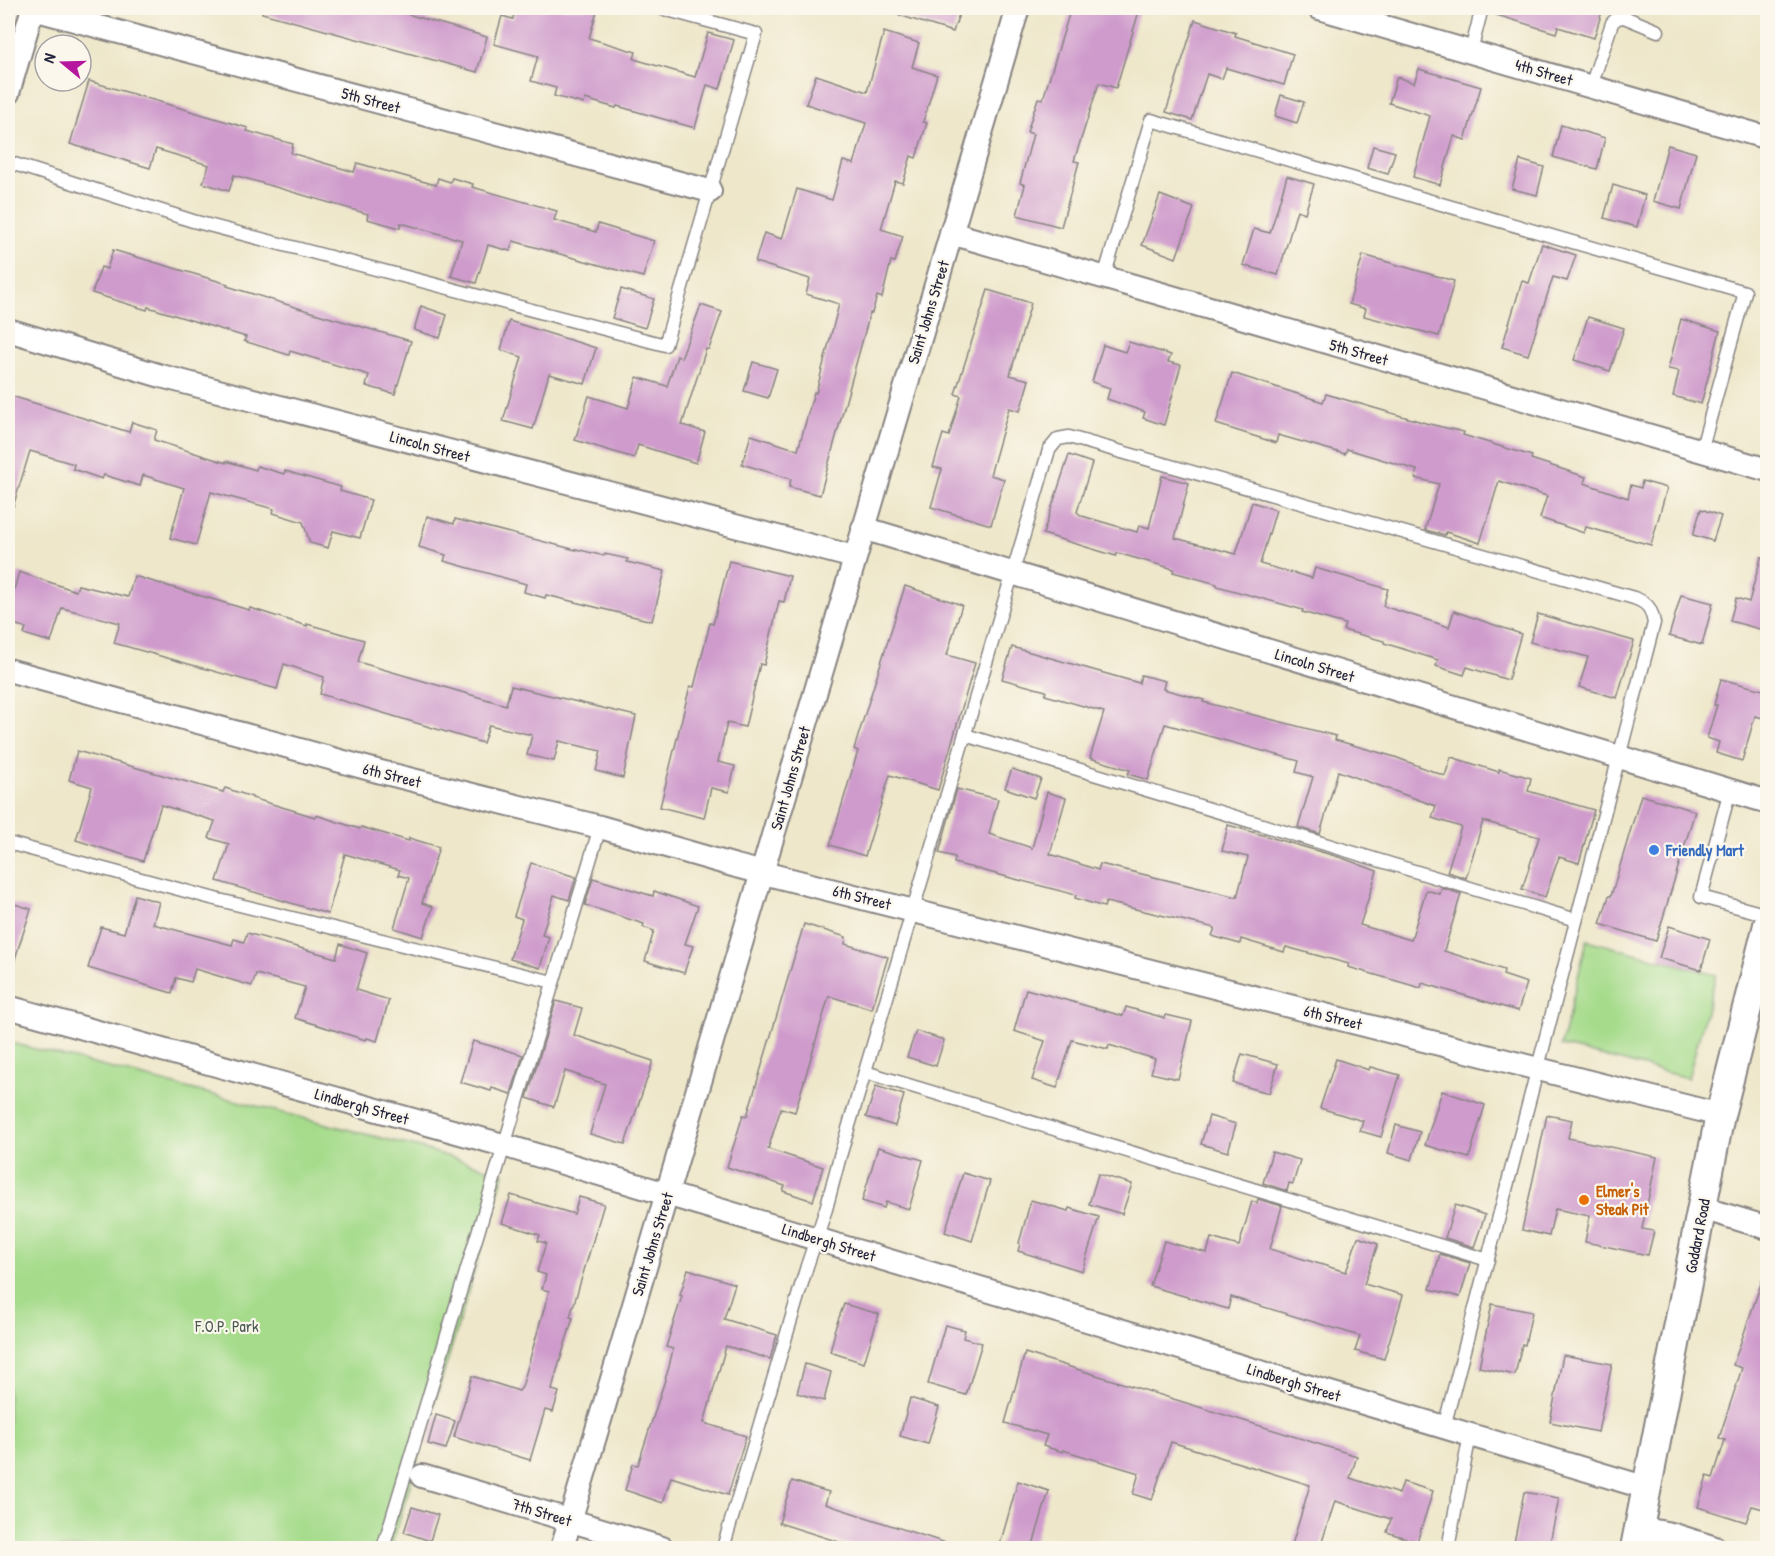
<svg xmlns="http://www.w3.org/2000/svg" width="1775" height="1556" viewBox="0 0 1775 1556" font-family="'Patrick Hand',sans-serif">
	<rect width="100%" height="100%" fill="#fbf7ec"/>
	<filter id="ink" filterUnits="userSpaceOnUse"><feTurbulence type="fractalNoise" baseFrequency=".0167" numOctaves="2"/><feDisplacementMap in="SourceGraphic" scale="12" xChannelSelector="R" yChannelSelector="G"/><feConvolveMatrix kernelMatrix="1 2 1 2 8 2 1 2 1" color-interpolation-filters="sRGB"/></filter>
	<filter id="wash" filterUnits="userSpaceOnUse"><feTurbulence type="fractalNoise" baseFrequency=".008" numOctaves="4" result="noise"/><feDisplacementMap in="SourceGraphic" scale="24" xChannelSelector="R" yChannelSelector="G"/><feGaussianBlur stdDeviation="1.35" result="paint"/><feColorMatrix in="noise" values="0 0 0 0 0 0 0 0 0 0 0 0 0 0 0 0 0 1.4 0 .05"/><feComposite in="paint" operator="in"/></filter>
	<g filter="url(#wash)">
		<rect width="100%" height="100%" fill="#eee7ca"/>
		<!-- green -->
		<g fill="#a5db8b" stroke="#647e63" stroke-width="1.5">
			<polygon points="1587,940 1716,975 1688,1078 1561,1046"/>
			<polygon points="8,1042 420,1148 504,1173 391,1548 8,1548"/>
		</g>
		<g id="blocks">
			<!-- building -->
			<g fill="#cf9bcc">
				<polygon points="263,8 410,8 407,14 487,37 477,72 262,13"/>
				<polygon points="515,8 598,8 589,38 636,52 634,59 695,77 708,33 734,40 720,89 707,85 695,128 617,106 616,108 585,99 584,104 554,96 556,88 531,81 538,56 494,44 502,16 513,19"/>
				<polygon points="890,8 961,8 953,32 889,12"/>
				<polygon points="1071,8 1140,8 1116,88 1099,83 1074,161 1079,162 1061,227 1017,215 1025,185 1020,183 1033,134 1027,132 1038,98 1043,99"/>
				<polygon points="1491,8 1603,8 1594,38 1558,27 1556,33 1490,13"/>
				<polygon points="1195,20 1236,33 1235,36 1293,54 1284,85 1226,68 1222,79 1207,74 1192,120 1166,112"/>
				<polygon points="884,32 919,43 912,67 937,75 923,122 927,123 916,158 911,156 903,183 895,181 881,229 903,236 895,262 891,261 882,298 877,296 872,313 870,313 820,495 789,487 791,479 742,464 751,435 798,450 814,392 816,393 839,304 806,294 810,279 755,262 764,233 782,239 797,189 832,200 843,161 854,164 866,123 806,104 816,75 867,92"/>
				<polygon points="1419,69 1481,87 1465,140 1454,136 1440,185 1413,177 1430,116 1389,103 1397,77 1414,83"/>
				<polygon points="89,81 248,128 247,131 293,144 291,153 354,172 357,163 436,185 438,178 450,182 452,178 473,184 472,187 557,211 554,220 596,232 598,224 654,241 643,277 513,241 510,251 488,245 476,283 451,276 462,240 401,223 400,228 367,219 368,214 234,175 229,191 203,183 209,165 156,149 150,168 70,144"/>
				<polygon points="1281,95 1304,102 1297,123 1275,116"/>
				<polygon points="1561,125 1605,138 1597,169 1553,157"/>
				<polygon points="1668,145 1696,153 1681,209 1653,201"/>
				<polygon points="1373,146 1395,152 1388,174 1367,168"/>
				<polygon points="1520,160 1544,167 1537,195 1512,189"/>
				<polygon points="1287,176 1314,184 1305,213 1297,210 1278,275 1243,265 1254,229 1270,233"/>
				<polygon points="1613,185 1645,195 1637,227 1604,218"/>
				<polygon points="1160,195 1194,208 1176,258 1142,245"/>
				<polygon points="1542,244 1576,255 1567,281 1553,277 1528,355 1502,347 1522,281 1529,283"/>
				<polygon points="113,250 228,284 227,286 321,315 411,341 395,394 366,386 369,375 290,351 289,355 244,341 246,337 148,307 147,310 92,293 101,267 107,269"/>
				<polygon points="1363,255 1454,281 1439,336 1364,316 1366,309 1349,304"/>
				<polygon points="621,289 654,299 645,328 612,318"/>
				<polygon points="988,290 1031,303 1010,375 1029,380 1020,411 1009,408 990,475 1004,479 991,525 931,507 942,469 933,467 943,434 949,436 961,396 955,394"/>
				<polygon points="701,305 722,312 709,349 706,349 682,425 705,432 696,463 638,445 634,458 575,440 589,396 628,408 637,377 667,386 677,356 681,358"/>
				<polygon points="421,306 447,315 440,338 414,330"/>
				<polygon points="1588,317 1624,328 1610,371 1574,360"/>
				<polygon points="1681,319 1720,331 1701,404 1673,396 1679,371 1668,369"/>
				<polygon points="509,321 596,348 585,384 549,374 533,429 503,421 522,357 501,350"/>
				<polygon points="1129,342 1171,355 1168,362 1181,365 1164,425 1143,418 1145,412 1107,399 1110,388 1092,382 1103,345 1125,352"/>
				<polygon points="753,362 777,369 768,398 744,391"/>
				<polygon points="1232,373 1323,402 1326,394 1429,424 1464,432 1463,435 1532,456 1531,459 1586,477 1584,483 1628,498 1631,485 1641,488 1642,481 1667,488 1651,545 1586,527 1584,533 1540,518 1547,496 1499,481 1480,543 1446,532 1445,535 1425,530 1439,484 1415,478 1417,470 1347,449 1345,454 1278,435 1276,443 1216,424"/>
				<polygon points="8,395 129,432 132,422 157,430 154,440 226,463 226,461 256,470 257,466 284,474 285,471 341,487 340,491 371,500 360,538 333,531 328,548 310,543 303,522 273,513 274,509 211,492 196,545 170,538 184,488 143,475 140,486 104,475 102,479 73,469 74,464 30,451 13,507 8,506"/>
				<polygon points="1069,455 1092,463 1077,512 1082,516 1137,532 1139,525 1149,528 1162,476 1189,483 1175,538 1236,554 1252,502 1276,510 1260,564 1312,578 1315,568 1388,589 1383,606 1449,627 1454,611 1521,634 1508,680 1467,667 1464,675 1436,666 1438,660 1384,643 1384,641 1343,630 1345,624 1302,612 1303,610 1217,586 1217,584 1173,572 1174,569 1117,553 1116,556 1043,534"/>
				<polygon points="1701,509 1721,516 1713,541 1693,535"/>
				<polygon points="427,516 454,524 455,519 576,550 576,549 604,556 605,554 628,559 627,562 665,571 652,621 546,595 545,598 524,592 526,584 444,561 446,555 419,547"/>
				<polygon points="1761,557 1767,558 1767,631 1730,621 1736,598 1749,602"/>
				<polygon points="729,561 790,576 784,602 779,601 764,665 760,664 745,727 727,723 718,762 735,766 729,792 711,788 704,818 660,807 690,686 694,687 710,623 713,624"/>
				<polygon points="19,572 76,591 78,585 128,597 134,576 249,610 250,608 307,626 307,624 364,640 358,662 506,705 511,686 636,716 623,778 596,771 601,751 559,741 554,761 527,755 532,735 489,725 483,743 320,694 324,677 284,664 277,689 114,643 120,623 62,608 51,642 24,634 26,628 8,622 8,591 13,593"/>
				<polygon points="905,586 962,605 947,655 975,663 938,790 890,775 865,856 830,845 858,751 854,749"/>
				<polygon points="1681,595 1713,603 1702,645 1669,636"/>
				<polygon points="1538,614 1634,641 1617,698 1579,687 1588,657 1530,642"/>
				<polygon points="1012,647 1139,683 1141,675 1165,681 1163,689 1204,700 1203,702 1336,736 1335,740 1395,757 1445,776 1451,757 1499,772 1499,769 1531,778 1528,791 1594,810 1579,863 1559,857 1545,897 1522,889 1539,837 1483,821 1466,878 1447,872 1461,827 1432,818 1436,806 1338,771 1320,834 1298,827 1313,777 1296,772 1299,761 1165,724 1148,780 1128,774 1130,770 1090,758 1104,712 1045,695 1046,691 1002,679"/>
				<polygon points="1721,679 1767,691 1767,719 1755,716 1742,761 1716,753 1719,742 1707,738 1717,705 1714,705"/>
				<polygon points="77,751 223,792 225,788 252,797 252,798 315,817 316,815 360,829 361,827 409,841 409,838 439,847 422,903 433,907 423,937 394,928 409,878 398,875 400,870 345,854 328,914 217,881 229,844 209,838 215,821 161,805 143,861 76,840 92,787 69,780"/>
				<polygon points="1012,769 1041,779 1034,798 1005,788"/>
				<polygon points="957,789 998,799 989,834 1032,848 1047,792 1066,798 1050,854 1098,870 1100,864 1237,897 1248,857 1222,851 1228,825 1342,858 1377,871 1360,925 1411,940 1426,890 1440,894 1442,888 1461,894 1444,951 1504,970 1503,975 1527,983 1518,1011 1422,983 1421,988 1348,967 1349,964 1286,947 1284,952 1241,939 1240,944 1212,936 1215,928 1106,902 1104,907 1075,898 1076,895 954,863 955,857 939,853"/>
				<polygon points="1641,795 1695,811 1656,941 1600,924 1609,896 1611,896"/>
				<polygon points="531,863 576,877 569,900 554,895 542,935 549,937 540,968 510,959 522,919 514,916"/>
				<polygon points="593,878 653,896 654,891 698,906 685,944 693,946 684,973 645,961 654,931 643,927 644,924 585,905"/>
				<polygon points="135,895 159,902 153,924 232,945 234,939 244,942 247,933 336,958 340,944 367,953 356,990 389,1000 377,1041 367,1038 366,1040 295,1018 305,987 256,974 252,986 195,969 191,982 176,978 172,993 88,968 101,927 124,933"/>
				<polygon points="8,902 31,909 12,968 8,967"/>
				<polygon points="804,924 846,937 845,944 888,957 872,1009 829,996 795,1112 781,1108 768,1149 823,1167 813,1201 783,1191 785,1186 727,1167 743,1115 747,1116"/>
				<polygon points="1669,926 1710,939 1701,970 1659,958"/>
				<polygon points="1026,989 1123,1016 1126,1007 1165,1018 1166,1015 1192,1021 1178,1079 1151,1073 1155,1059 1109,1045 1108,1049 1072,1040 1057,1088 1032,1080 1045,1041 1014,1031"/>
				<polygon points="556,1001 582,1008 574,1035 653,1061 625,1144 590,1134 605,1084 565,1071 554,1107 527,1098"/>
				<polygon points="916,1031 944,1040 936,1066 907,1057"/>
				<polygon points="473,1041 523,1055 511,1094 492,1088 491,1091 460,1082"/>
				<polygon points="1242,1054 1278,1064 1269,1093 1233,1083"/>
				<polygon points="1336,1059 1369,1070 1370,1067 1400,1075 1381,1137 1360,1131 1363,1121 1320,1108"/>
				<polygon points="876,1086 904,1095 895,1126 866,1117"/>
				<polygon points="1442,1091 1485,1105 1469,1158 1425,1145"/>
				<polygon points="1547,1115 1572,1120 1568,1138 1657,1157 1642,1229 1654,1231 1648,1255 1585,1242 1590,1216 1555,1209 1549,1236 1522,1230"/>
				<polygon points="1209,1116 1236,1124 1228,1152 1201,1144"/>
				<polygon points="1396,1125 1420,1132 1412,1160 1388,1153"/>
				<polygon points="878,1147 923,1160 909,1209 886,1202 884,1208 862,1201"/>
				<polygon points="1272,1152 1300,1160 1293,1184 1289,1183 1287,1191 1263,1183"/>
				<polygon points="963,1173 990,1181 972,1241 945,1232"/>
				<polygon points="1098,1174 1132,1184 1122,1214 1089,1204"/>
				<polygon points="511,1195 574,1214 579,1197 604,1204 570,1317 573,1318 555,1377 552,1390 559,1392 553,1412 545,1410 530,1460 454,1437 472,1376 519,1391 522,1387 549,1291 542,1289 546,1275 537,1272 546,1243 538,1241 540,1235 502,1223"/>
				<polygon points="1258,1199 1282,1206 1270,1249 1346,1272 1358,1237 1378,1244 1364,1284 1403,1295 1384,1359 1355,1351 1360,1336 1231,1297 1228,1309 1150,1286 1164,1241 1207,1253 1211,1238 1239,1246 1252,1201 1257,1203"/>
				<polygon points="1031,1200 1068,1211 1069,1208 1099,1217 1082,1271 1018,1251 1020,1244 1019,1243"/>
				<polygon points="1455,1205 1485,1215 1474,1247 1445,1238"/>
				<polygon points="1440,1254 1470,1263 1460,1297 1430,1289"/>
				<polygon points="688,1269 735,1284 724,1319 777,1335 770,1359 726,1346 704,1423 746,1436 728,1495 671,1477 663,1503 625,1490 633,1464 638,1465 669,1367 673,1349 666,1347 682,1296 680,1295"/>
				<polygon points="1764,1275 1767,1276 1767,1450 1760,1473 1767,1476 1767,1510 1752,1506 1746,1522 1698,1507 1707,1476 1713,1478 1725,1440 1719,1438 1742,1368 1733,1365"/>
				<polygon points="844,1304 879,1314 864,1363 830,1352 835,1332 834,1331"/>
				<polygon points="1492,1304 1532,1312 1525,1345 1522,1344 1515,1375 1479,1367"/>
				<polygon points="945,1325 965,1330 963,1338 982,1343 966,1395 928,1384"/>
				<polygon points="1025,1353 1357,1456 1350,1478 1399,1494 1403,1482 1433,1491 1417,1542 1387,1532 1391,1519 1335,1501 1320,1548 1291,1548 1310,1485 1171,1442 1152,1500 1133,1494 1139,1473 1063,1450 1063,1452 1043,1446 1047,1435 1005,1423"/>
				<polygon points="1563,1355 1612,1364 1598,1432 1550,1422"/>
				<polygon points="805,1364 831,1372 824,1401 797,1393"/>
				<polygon points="910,1398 939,1407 928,1444 900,1436"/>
				<polygon points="436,1415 455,1421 446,1449 428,1444"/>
				<polygon points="792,1481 829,1492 825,1504 949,1544 948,1548 858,1548 779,1523"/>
				<polygon points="1018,1481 1049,1491 1032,1548 999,1548"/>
				<polygon points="1524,1492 1559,1498 1549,1548 1513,1548"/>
				<polygon points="412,1507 438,1515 430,1541 404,1532"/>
			</g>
		</g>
	</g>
	<g filter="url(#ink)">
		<use href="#blocks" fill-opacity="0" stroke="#888482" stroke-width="1.5"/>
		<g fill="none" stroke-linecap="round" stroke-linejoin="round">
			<defs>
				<g id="service">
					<polyline points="1471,51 1482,8"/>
					<polyline points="1591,86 1612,23 1617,18 1624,17 1658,31"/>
					<polyline points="8,162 193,221 665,345 756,34 660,8"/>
					<polyline points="1104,277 1151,120 1745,292 1701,451"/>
					<polyline points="965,735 1576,920"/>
					<polyline points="1730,790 1701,897 1768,915"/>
					<polyline points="8,843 215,899 553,982"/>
					<polyline points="865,1072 1488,1260"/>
					<polyline points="383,1548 600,827"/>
					<path d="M723 1548 807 1266 826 1209 840 1156 1049 450 1058 439 1069 437 1634 598C1648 603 1651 608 1654 623L1444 1427"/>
					<polyline points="1448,1548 1470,1435"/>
				</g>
				<g id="minor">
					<polyline points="1319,8 1768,138"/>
					<polyline points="33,9 710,191"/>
					<polyline points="8,93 33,8"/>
					<polyline points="951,233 1768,470"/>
					<polyline points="8,330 161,376 854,557"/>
					<polyline points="863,528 1768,802"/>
					<polyline points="8,670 377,771 600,827 736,866 1720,1115"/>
					<polyline points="8,1007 503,1145 1647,1488"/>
					<polyline points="1702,1208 1768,1228"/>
					<polyline points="422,1476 662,1548"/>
					<polyline points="1639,1528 1671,1534 1715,1548"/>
					<polyline points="562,1548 1018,8"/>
				</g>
				<polyline id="tertiary" points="1635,1548 1720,1115 1768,925"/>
			</defs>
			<!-- service casing -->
			<use href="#service" stroke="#888482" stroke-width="15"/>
			<!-- minor casing -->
			<use href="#minor" stroke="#888482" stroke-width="26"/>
			<!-- tertiary casing -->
			<use href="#tertiary" stroke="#888482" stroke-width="32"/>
			<!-- service -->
			<use href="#service" stroke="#fff" stroke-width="12"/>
			<!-- minor -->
			<use href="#minor" stroke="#fff" stroke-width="22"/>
			<!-- tertiary -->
			<use href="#tertiary" stroke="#fff" stroke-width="28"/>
			<defs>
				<polyline id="rail" points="1761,8 1768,12"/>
			</defs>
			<!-- rail casing -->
			<use href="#rail" stroke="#22223b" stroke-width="7"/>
			<!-- rail -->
			<use href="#rail" stroke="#fbf7ec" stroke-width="4.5" stroke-dasharray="14" stroke-linecap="butt"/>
		</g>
	</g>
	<!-- markers -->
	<circle fill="#3f7fe0" stroke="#fbf7ec" stroke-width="2" cx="1654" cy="850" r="6"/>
	<circle fill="#e8710a" stroke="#fbf7ec" stroke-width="2" cx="1584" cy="1200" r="6"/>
	<g text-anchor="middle" stroke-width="4.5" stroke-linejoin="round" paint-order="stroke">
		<!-- street labels -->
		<g font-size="16" fill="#22223b" stroke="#fbf7ec">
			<text transform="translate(1544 72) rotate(16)" y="6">4th Street</text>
			<text transform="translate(371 100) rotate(15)" y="6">5th Street</text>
			<text transform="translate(928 312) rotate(-73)" y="6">Saint Johns Street</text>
			<text transform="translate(1359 352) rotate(16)" y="6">5th Street</text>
			<text transform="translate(430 446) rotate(15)" y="6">Lincoln Street</text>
			<text transform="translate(1315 665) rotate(17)" y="6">Lincoln Street</text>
			<text transform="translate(392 775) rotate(14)" y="6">6th Street</text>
			<text transform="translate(790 778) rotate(-74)" y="6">Saint Johns Street</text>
			<text transform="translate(862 897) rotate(14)" y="6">6th Street</text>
			<text transform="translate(1333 1017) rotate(14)" y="6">6th Street</text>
			<text transform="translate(362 1106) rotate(16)" y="6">Lindbergh Street</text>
			<text transform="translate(1697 1236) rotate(-79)" y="6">Goddard Road</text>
			<text transform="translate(829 1242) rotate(17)" y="6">Lindbergh Street</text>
			<text transform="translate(652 1244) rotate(-73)" y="6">Saint Johns Street</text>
			<text transform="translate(1294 1382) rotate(17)" y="6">Lindbergh Street</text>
			<text transform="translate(542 1512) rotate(17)" y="6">7th Street</text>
		</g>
		<!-- shop labels -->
		<g font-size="16" font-weight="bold" fill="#366cbe" stroke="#fbf7ec" text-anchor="start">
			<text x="1666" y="856">Friendly Mart</text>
		</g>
		<!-- food labels -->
		<g font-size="16" font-weight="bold" fill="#c56008" stroke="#fbf7ec" text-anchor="start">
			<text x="1596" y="1197">Elmer's<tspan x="1596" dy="18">Steak Pit</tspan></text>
		</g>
		<!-- park labels -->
		<g font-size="16" fill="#495a53" stroke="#fbf7ec">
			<text x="227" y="1332">F.O.P. Park</text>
		</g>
	</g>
	<!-- margin -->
	<rect width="1775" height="1556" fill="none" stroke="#fbf7ec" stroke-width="30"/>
	<!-- north arrow -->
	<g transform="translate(63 63) rotate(289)"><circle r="28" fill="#fbf7ec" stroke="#a4a2a5" stroke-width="1.5"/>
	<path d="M0-4.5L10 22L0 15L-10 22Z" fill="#b5179e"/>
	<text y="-9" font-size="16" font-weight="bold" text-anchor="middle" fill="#22223b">N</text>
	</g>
</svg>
